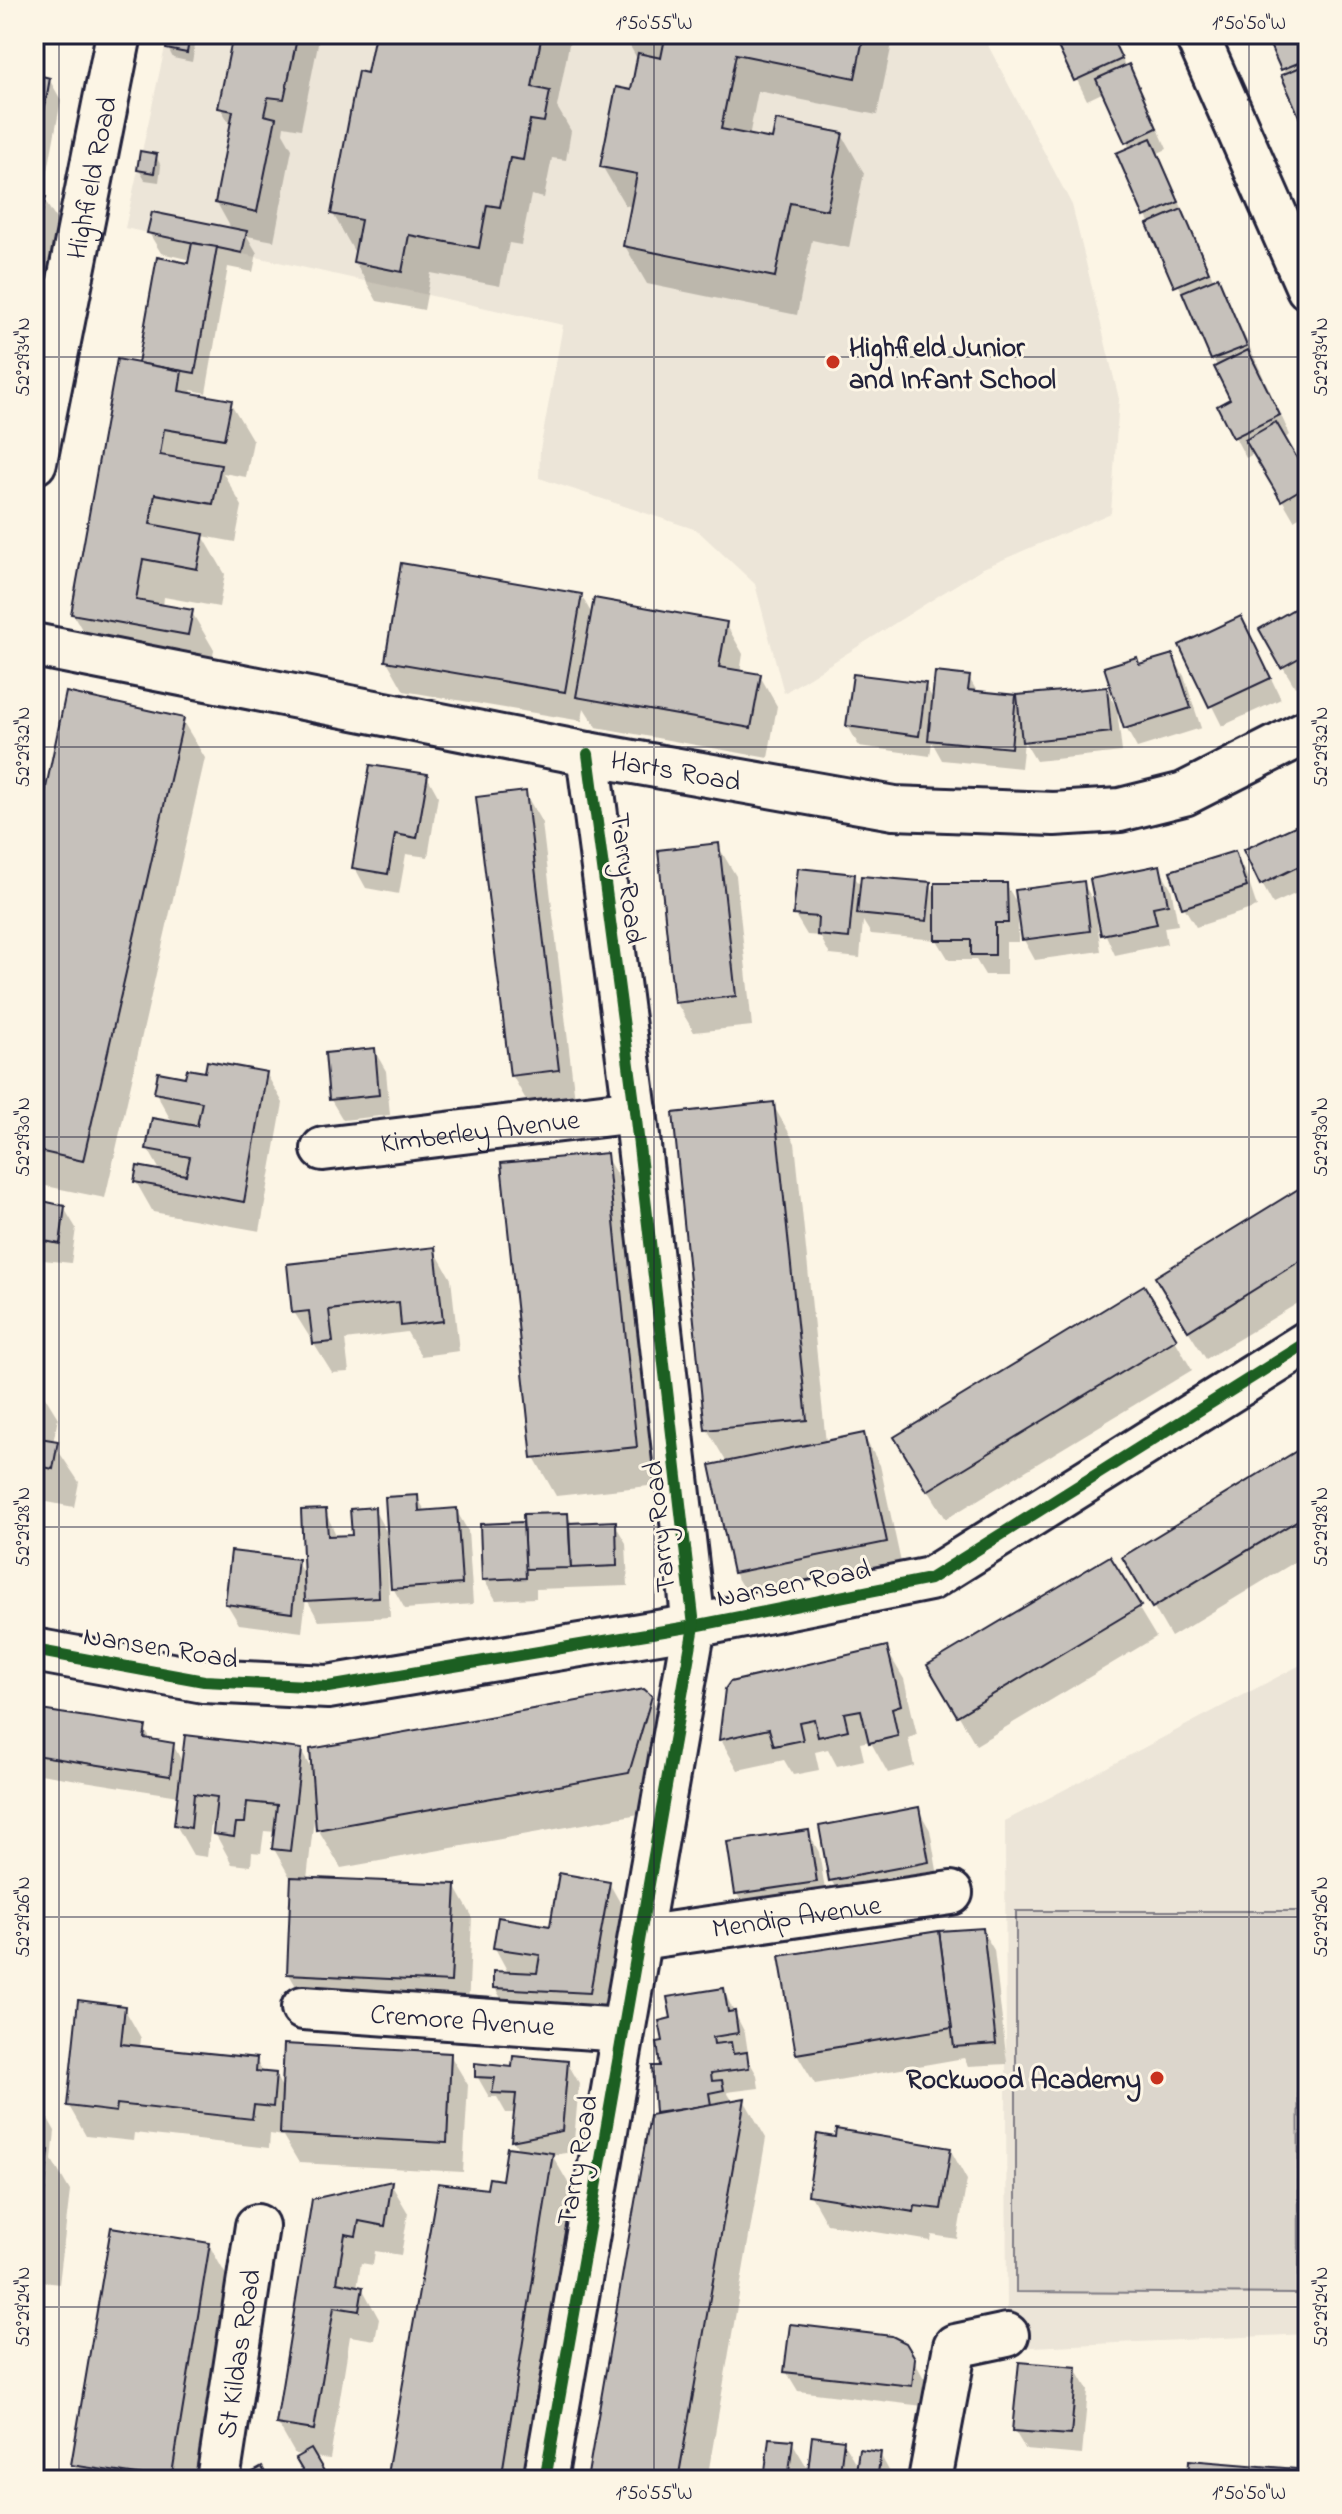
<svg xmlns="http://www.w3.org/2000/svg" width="1342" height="2514" viewBox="0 0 1342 2514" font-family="'Indie Flower',sans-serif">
	<rect width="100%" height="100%" fill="#fcf5e5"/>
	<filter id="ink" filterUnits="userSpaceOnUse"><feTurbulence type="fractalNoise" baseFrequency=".0125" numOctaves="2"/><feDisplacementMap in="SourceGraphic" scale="16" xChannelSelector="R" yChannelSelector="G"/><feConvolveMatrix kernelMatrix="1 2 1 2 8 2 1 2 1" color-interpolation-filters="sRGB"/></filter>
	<g filter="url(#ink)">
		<!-- built -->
		<g fill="#ece5d8">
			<polygon points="168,34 982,34 1072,205 1119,399 1111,513 981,569 784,693 755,584 697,530 539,478 540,450 563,325 125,228"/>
			<polygon points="1308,1661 1308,2334 1011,2348 1007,2335 1005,1821"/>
		</g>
		<!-- pitch -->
		<polygon fill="#dcd6cc" stroke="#7f7c84" stroke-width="2" points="1016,1911 1298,1911 1299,2294 1016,2292"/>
		<!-- shadow -->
		<g fill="#0003" fill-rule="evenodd">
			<polygon points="171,34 205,34 204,41 196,40 192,62 173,58 168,48"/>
			<polygon points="227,34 320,34 301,129 284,126 283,133 292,149 274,241 247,236 257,253 253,272 228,267 206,393 191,390 194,396 230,402 253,441 246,477 223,473 242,506 235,542 203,536 225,574 219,607 164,597 163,607 191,611 214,650 210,673 95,652 73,614 142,366 190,265 191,260 161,253 149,233 232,230 217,203 232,128 220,107 233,44"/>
			<polygon points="377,34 571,34 557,107 571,131 566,160 552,158 544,198 531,195 521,245 509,243 500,286 431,273 424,310 377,301 355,262 355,253 333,214"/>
			<polygon points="623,34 894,34 877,115 758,91 749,137 774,142 842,135 864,173 849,248 812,240 797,315 647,284 625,246 633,207 625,205 602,166 632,93 638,60"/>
			<polygon points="1054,34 1110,34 1126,68 1128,67 1140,87 1167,149 1158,153 1214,281 1217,279 1228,300 1290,435 1283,439 1308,481 1308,512 1294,520 1255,453 1246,458 1219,407 1233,400 1146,216 1130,149 1104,92 1087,100"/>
			<polygon points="1268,34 1308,34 1308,132 1286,75"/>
			<polygon points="34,76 49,79 61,100 43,198 62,229 34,340"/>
			<polygon points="156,156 161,166 159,182 145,180 139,170"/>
			<polygon points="581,595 593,616 726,624 743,654 740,673 760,676 777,706 768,758 596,727 584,708 582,721 404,691 387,661"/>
			<polygon points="1308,603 1308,679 1295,687 1261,630"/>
			<polygon points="1252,639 1281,699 1222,726 1182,646"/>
			<polygon points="1172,656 1184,676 1201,728 1137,748 1126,728 1140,666"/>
			<polygon points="969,678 978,693 1015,696 1021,707 1106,689 1117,709 1122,752 1036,761 1024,741 1021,768 942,760 932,742 930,756 859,746 848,726 925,685 934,701"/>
			<polygon points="182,720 205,758 105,1198 36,1184 43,1196 43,1203 64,1208 76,1228 71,1263 34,1259 34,855"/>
			<polygon points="427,776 438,796 428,857 406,854 399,894 366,888 355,868"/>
			<polygon points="525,793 542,823 575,1100 529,1105 512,1075"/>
			<polygon points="1308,824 1308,888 1273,904 1262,884"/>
			<polygon points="718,846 736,876 752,1026 694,1032 676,1002"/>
			<polygon points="1234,854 1246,874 1257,907 1196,927 1184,907"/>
			<polygon points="1159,867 1171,888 1178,925 1164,927 1167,944 1115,955 1100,922 1097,923 1101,951 1035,960 1024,940 1021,916 1018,917 1018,942 1006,942 1006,975 985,975 976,960 949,960 937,940 871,934 863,921 860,958 830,955 820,936 807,935 795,915 854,876 862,888 930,884 937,897 1006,885 1020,908 1083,883 1097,907"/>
			<polygon points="374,1050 386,1071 390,1115 343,1120 331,1100"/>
			<polygon points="266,1073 283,1103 260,1231 153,1212 136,1182 161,1172 148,1149 173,1124 156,1093 206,1075"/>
			<polygon points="773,1105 795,1143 826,1443 863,1435 880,1465 903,1572 752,1603 734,1573 712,1466 727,1463 707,1429"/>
			<polygon points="605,1155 628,1194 658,1485 556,1496 534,1457"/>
			<polygon points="1308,1185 1308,1297 1206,1359 1174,1308"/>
			<polygon points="434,1249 451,1279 459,1351 421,1356 407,1332 345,1340 349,1372 332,1373 294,1312"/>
			<polygon points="1175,1340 1192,1370 946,1519 914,1467"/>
			<polygon points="34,1379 58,1418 53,1443 79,1482 74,1507 36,1500 34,1508"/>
			<polygon points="1308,1446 1308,1554 1171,1637 1142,1587"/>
			<polygon points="417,1497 426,1512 456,1510 468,1531 473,1604 405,1609 393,1588"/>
			<polygon points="374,1510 386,1531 390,1617 319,1621 306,1598 302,1632 239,1624 227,1604 296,1561 306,1578 325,1511 337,1537 354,1537"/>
			<polygon points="567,1515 573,1525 614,1523 626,1543 628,1586 536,1589 536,1598 496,1600 484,1580 482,1526 526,1524"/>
			<polygon points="1109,1559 1156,1637 976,1745 930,1666"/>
			<polygon points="886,1649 904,1679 917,1735 908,1738 914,1766 888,1773 870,1741 860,1743 864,1760 837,1766 828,1749 815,1752 819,1770 793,1775 784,1760 738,1770 721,1740 727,1689"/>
			<polygon points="650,1697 673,1737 650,1812 341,1868 318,1829 315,1809 307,1879 455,1886 472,1916 468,2011 306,2004 289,1974 291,1879 274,1849 276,1832 264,1831 261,1853 252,1852 251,1866 232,1864 215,1833 216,1824 211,1823 207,1857 193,1855 176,1825 179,1796 40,1774 34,1763 34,1711 144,1728 152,1742 173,1745 183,1763 301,1751 314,1774"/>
			<polygon points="918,1809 930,1830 939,1882 843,1900 831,1880"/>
			<polygon points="808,1832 819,1852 827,1902 749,1914 737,1894"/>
			<polygon points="609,1883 626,1913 607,2023 513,2018 495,1988 509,1974 495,1948 552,1928"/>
			<polygon points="982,1930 994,1950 1007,2064 968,2066 964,2058 815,2084 797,2054"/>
			<path d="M723 1990 745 2033 748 2053 745 2054 757 2075 759 2088 727 2092 733 2102 744 2100 766 2138 707 2480H589L658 2116 665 2043 673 2020ZM701 2107 669 2113 668 2109Z"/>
			<polygon points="124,2008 141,2038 140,2048 256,2060 264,2074 275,2075 284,2091 450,2055 468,2085 463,2172 299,2163 283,2136 270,2134 269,2148 134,2133 133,2141 86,2136 69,2106"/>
			<polygon points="567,2062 579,2083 573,2152 552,2155 574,2193 529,2480 388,2480 489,2191 504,2182 519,2150 513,2140 516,2113 506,2113 497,2097 489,2097 477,2076"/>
			<polygon points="34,2094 55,2131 52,2160 70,2191 59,2284 37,2281 34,2305"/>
			<polygon points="950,2149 967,2180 957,2239 932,2235 931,2241 827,2224 810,2194"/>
			<polygon points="391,2184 408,2213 401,2255 375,2251 373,2265 361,2263 357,2288 362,2288 379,2319 375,2340 350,2336 330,2459 313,2457 327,2480 310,2480 305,2455 295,2454 278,2424 314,2201"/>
			<polygon points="209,2245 231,2284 199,2480 82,2480 74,2465"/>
			<polygon points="905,2345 925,2380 923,2406 798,2391 786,2371"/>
			<polygon points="1076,2369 1088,2390 1082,2455 1026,2450 1014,2430"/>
			<polygon points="792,2442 810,2472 843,2442 859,2469 880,2454 894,2480 766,2480"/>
		</g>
		<!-- building -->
		<g fill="#c6c1bb" stroke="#22223b" stroke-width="2">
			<polygon points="168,34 190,34 187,53 166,49"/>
			<polygon points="227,34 298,34 284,99 268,97 264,115 276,118 257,212 215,203 233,111 218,108 233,35"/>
			<polygon points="375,34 542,34 532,87 550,91 544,122 530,120 523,160 510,158 500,207 487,205 479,248 409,235 402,272 353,262 361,220 331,214 358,71 367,73"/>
			<polygon points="647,34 864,34 855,78 736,54 721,129 772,139 776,120 843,133 827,210 790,203 775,277 623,246 637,174 600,167 616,87 631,90 638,53 661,58 665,38"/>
			<polygon points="1052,34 1110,34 1122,59 1074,81"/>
			<polygon points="1265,34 1308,34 1308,59 1281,70"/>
			<polygon points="1129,64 1157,128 1125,143 1096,79"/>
			<polygon points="1308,64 1308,137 1281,75"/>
			<polygon points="34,74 50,78 34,168"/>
			<polygon points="1151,138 1179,202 1144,217 1116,153"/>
			<polygon points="140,151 157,154 154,173 137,170"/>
			<polygon points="34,194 46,197 34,244"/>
			<polygon points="1182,209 1209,272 1174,287 1147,224"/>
			<polygon points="152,212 247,231 242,253 147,233"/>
			<polygon points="192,243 217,247 195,373 138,363 157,257 188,263"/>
			<polygon points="1218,277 1247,346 1211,360 1182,292"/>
			<polygon points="1248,350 1280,415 1233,438 1217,406 1230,399 1214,367"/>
			<polygon points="117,359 182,371 179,391 232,400 224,439 164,429 160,455 221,465 213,504 155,494 150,524 204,534 197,569 143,559 136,600 193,610 188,635 71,614"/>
			<polygon points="1276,422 1308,477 1308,485 1281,501 1245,440"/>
			<polygon points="401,563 582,594 565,692 385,661"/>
			<polygon points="594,598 727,622 719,667 761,674 751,728 576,697"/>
			<polygon points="1308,601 1308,653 1281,668 1259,629"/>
			<polygon points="1241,616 1271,678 1209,707 1179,645"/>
			<polygon points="1173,654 1191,708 1124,729 1104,667 1137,657 1139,664"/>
			<polygon points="935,672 970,676 968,690 1016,695 1011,748 928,740"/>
			<polygon points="853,674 926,683 919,736 846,726"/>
			<polygon points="1107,687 1111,732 1022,742 1017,695"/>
			<polygon points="66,692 184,718 83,1161 34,1150 34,845"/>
			<polygon points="370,765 428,774 417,838 395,834 388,874 352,868"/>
			<polygon points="526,791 559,1070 510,1076 476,797"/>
			<polygon points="1308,820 1308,875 1302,878 1297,867 1260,885 1243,850"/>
			<polygon points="719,843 736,996 674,1003 658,850"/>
			<polygon points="1235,851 1247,887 1182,908 1170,871"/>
			<polygon points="1160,865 1168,904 1153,907 1157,924 1101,935 1090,879"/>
			<polygon points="798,868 855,874 849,938 817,935 818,917 793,915"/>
			<polygon points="861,876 931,882 927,921 857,914"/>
			<polygon points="1084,881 1090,931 1022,940 1015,890"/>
			<polygon points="935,883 1007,883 1008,923 995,923 995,955 971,955 971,940 935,940"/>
			<polygon points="375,1048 379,1095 329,1100 325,1053"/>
			<polygon points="207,1061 267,1072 244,1202 134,1182 137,1166 186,1175 190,1157 146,1149 152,1118 197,1126 202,1102 154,1093 158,1072 185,1077 187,1069 205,1072"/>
			<polygon points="774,1102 807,1420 705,1430 673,1113"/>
			<polygon points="607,1153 637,1447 532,1458 501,1163"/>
			<polygon points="1308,1183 1308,1256 1188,1331 1155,1277"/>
			<polygon points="34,1199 65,1206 60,1244 34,1239"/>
			<polygon points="435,1247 443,1321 401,1326 399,1302 329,1310 333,1342 313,1344 309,1311 292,1313 287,1264"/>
			<polygon points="1144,1285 1177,1339 927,1491 894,1437"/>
			<polygon points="864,1433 887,1542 733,1573 710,1465"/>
			<polygon points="34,1437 58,1441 53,1469 34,1465"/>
			<polygon points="1308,1444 1308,1514 1152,1608 1122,1557"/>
			<polygon points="418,1495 419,1511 457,1508 462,1584 391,1589 385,1497"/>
			<polygon points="375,1507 379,1597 305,1601 301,1510 326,1509 328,1536 352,1535 350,1509"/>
			<polygon points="568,1513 571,1568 525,1569 523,1514"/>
			<polygon points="616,1521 617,1566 571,1568 569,1523"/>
			<polygon points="523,1522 526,1578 482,1580 480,1524"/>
			<polygon points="231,1551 298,1559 292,1613 225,1604"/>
			<polygon points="1110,1556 1141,1606 957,1716 927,1665"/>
			<polygon points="887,1646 901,1705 892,1708 898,1736 869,1743 861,1710 844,1713 848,1730 818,1737 814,1719 799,1722 803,1740 774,1746 769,1729 719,1740 725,1689 730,1682"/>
			<polygon points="644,1689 652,1696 629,1773 316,1830 310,1749"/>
			<polygon points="34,1709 146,1726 144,1738 174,1743 170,1776 34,1755"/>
			<polygon points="185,1735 302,1749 290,1851 272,1849 277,1805 247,1802 245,1823 236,1823 234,1837 213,1834 217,1797 194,1794 191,1828 174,1825"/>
			<polygon points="919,1807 929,1862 829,1881 819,1826"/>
			<polygon points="809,1830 817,1882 735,1894 727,1842"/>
			<polygon points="559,1873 610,1882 590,1993 493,1988 493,1971 537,1973 540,1955 493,1948 498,1917 550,1926"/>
			<polygon points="291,1877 456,1884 451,1982 287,1974"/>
			<polygon points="983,1928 996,2044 954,2047 939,1931"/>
			<polygon points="939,1931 952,2028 796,2054 779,1956"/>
			<polygon points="724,1988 728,2012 735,2011 738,2033 713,2037 714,2044 731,2042 733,2054 747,2052 749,2068 711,2073 712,2081 722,2080 724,2090 709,2093 711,2105 655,2113 652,2066 660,2066 657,2042 663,2041 659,2021 671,2018 667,1997"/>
			<polygon points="78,2000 125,2006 121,2044 257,2058 256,2071 276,2073 273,2107 254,2105 252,2119 117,2104 116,2112 67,2106"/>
			<polygon points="284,2044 451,2053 447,2143 280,2134"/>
			<polygon points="513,2056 568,2061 562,2131 511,2141 516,2094 492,2093 495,2078 475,2077 475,2063 512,2067"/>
			<polygon points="745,2098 678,2480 587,2480 650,2115"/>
			<polygon points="836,2129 951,2148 941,2209 915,2206 914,2212 808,2195 817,2134 835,2137"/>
			<polygon points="507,2147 553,2153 501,2480 386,2480 438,2183 487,2189 489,2178 502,2180"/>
			<polygon points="34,2148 49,2150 38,2246 34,2245"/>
			<polygon points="392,2181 385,2226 359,2221 356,2236 345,2234 337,2282 363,2287 359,2311 334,2307 314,2430 276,2424 312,2199"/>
			<polygon points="111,2227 210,2243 171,2480 71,2465"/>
			<polygon points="790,2324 892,2336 906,2343 915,2358 912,2386 784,2372"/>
			<polygon points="1019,2362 1077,2367 1071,2435 1012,2431"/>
			<polygon points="812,2436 844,2440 839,2480 807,2480"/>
			<polygon points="769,2438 793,2440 788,2480 764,2480"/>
			<polygon points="311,2449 328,2478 340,2471 345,2480 308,2480 295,2458"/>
			<polygon points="859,2449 881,2452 877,2480 855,2480"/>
			<polygon points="1189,2460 1308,2470 1308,2480 1188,2480"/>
			<polygon points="262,2467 269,2480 248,2480 246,2476"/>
		</g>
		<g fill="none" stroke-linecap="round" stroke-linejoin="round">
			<defs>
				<g id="street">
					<polyline points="1196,34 1308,288"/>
					<path id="s1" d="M34 645 588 754 894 808 1054 814 1120 810 1184 794 1308 731"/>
					<path id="s2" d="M323 1149 635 1111"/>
					<polyline points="34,1650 204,1681 328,1687 694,1626 930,1579 1308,1342"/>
					<path id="s3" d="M640 1938 951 1893"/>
					<path id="s4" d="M303 2008 623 2030"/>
					<path id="s5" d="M218 2480 257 2226"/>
					<polyline points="545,2480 694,1626 635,1111 588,754"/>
					<polyline points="930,2480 955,2346 1007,2335"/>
				</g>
				<g id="secondary">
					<path id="s6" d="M34 462 119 34"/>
				</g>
			</defs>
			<!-- street casing -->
			<use href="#street" stroke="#22223b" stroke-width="48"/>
			<!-- secondary casing -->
			<use href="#secondary" stroke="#22223b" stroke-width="50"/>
			<!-- street -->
			<use href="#street" stroke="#fcf5e5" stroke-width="42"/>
			<!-- secondary -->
			<use href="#secondary" stroke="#fcf5e5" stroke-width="44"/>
			<defs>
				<g id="cycleway">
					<polyline points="34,1650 204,1681 328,1687 694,1626 930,1579 1308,1342"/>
					<polyline points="545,2480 694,1626 635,1111 588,754"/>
				</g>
			</defs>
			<!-- cycleway casing -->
			<use href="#cycleway" stroke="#fcf5e5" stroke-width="17"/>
			<!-- cycleway -->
			<use href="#cycleway" stroke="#1b5e20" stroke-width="12"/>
		</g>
	</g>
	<!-- ticks -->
	<path fill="none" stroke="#22223b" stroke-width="2" stroke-opacity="0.45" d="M59 34V2480M654 34V2480M1249 34V2480M34 357H1308M34 747H1308M34 1137H1308M34 1527H1308M34 1917H1308M34 2307H1308"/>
	<!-- markers -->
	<g fill="#c8321e" stroke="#fcf5e5" stroke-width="3">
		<circle cx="833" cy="362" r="8"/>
		<circle cx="1157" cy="2078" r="8"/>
	</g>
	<g text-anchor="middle" stroke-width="6" stroke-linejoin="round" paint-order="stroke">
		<!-- street labels -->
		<g font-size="28" fill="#22223b" stroke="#fcf5e5">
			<text dy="10" stroke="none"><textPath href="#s6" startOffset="290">Highfield Road</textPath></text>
			<text dy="10" stroke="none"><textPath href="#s1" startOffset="654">Harts Road</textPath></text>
			<text transform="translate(629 878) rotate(83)" y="10">Tarry Road</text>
			<text dy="10" stroke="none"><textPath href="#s2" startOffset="158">Kimberley Avenue</textPath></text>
			<text transform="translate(658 1527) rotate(-96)" y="10">Tarry Road</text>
			<text transform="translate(793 1582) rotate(-11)" y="10">Nansen Road</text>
			<text transform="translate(161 1646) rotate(9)" y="10">Nansen Road</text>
			<text dy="10" stroke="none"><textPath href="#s3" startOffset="158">Mendip Avenue</textPath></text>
			<text dy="10" stroke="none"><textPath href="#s4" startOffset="160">Cremore Avenue</textPath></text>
			<text transform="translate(576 2160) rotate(-80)" y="10">Tarry Road</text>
			<text dy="10" stroke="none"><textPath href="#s5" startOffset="128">St Kildas Road</textPath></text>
		</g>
		<!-- poi labels -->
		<g font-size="28" font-weight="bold" fill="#22223b" stroke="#fcf5e5" text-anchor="start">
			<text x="849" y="356">Highfield Junior<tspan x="849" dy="32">and Infant School</tspan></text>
			<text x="1141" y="2088" text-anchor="end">Rockwood Academy</text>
		</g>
	</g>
	<!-- margin -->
	<rect width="1342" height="2514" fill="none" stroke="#fcf5e5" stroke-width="88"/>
	<rect x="44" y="44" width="1254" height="2426" fill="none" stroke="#22223b" stroke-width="3"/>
	<g font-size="20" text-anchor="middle" fill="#22223b">
		<text x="654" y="29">1°50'55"W</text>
		<text x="1249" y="29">1°50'50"W</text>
		<text transform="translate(22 357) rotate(-90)" y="7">52°29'34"N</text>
		<text transform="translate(1320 357) rotate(-90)" y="7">52°29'34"N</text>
		<text transform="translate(22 747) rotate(-90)" y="7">52°29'32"N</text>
		<text transform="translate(1320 747) rotate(-90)" y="7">52°29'32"N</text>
		<text transform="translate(22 1137) rotate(-90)" y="7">52°29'30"N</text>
		<text transform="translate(1320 1137) rotate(-90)" y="7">52°29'30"N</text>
		<text transform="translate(22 1527) rotate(-90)" y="7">52°29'28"N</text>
		<text transform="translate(1320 1527) rotate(-90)" y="7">52°29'28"N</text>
		<text transform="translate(22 1917) rotate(-90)" y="7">52°29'26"N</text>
		<text transform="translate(1320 1917) rotate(-90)" y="7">52°29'26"N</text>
		<text transform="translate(22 2307) rotate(-90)" y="7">52°29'24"N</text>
		<text transform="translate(1320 2307) rotate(-90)" y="7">52°29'24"N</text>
		<text x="654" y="2499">1°50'55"W</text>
		<text x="1249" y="2499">1°50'50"W</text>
	</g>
</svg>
